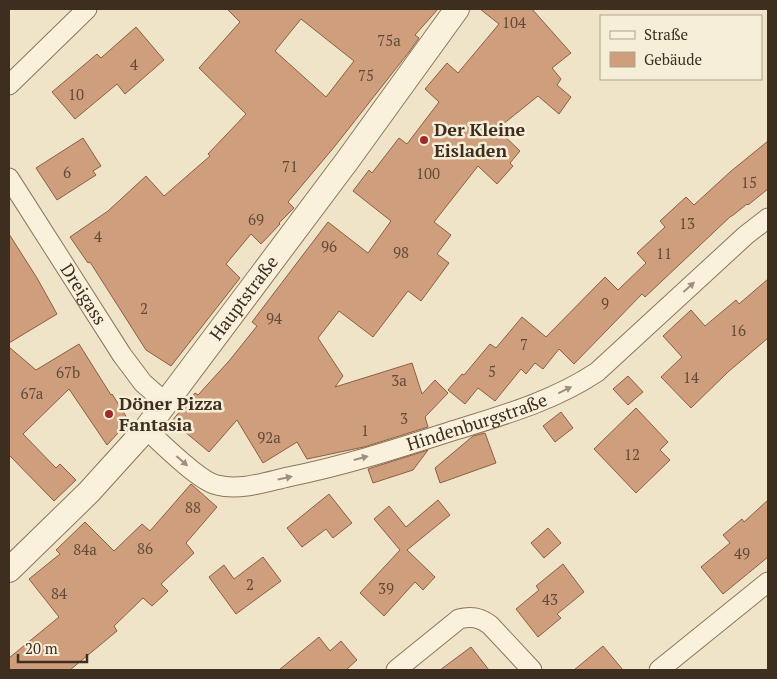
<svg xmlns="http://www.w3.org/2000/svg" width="777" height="679" viewBox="0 0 777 679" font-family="'PT Serif',serif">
	<rect width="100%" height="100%" fill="#f0e4c8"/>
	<!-- building -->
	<g fill="#cf9f7d" stroke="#8d5f41" fill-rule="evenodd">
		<path d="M227 9H438L415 35 419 38 409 52 335 146 288 202 294 208 279 223 280 224 261 244 251 234 226 264 240 278 171 366 146 350 90 262 88 263 70 237 108 211 146 176 164 196 210 156 208 154 246 114 199 68 240 22ZM301 19 354 61 326 97 275 51Z"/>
		<polygon points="480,9 532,9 571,53 552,68 561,79 557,85 571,97 559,114 538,96 497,129 520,151 510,163 513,166 497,184 478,166 434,222 451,235 437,254 449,263 421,301 408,291 373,337 339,311 318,338 343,376 335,387 412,363 422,394 435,380 448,393 425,417 428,427 364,447 307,459 297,442 263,463 237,420 209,452 172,421 195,393 198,395 229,361 257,326 252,322 328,222 368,253 391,221 353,191 369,170 372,173 399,138 407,144 439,102 425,89 447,63 458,73 499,24"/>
		<polygon points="136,27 164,60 125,94 117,84 75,119 52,92 97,54 101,58"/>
		<polygon points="83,138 101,166 93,171 96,175 57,200 36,168"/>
		<polygon points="768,141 768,189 748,205 747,204 732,216 731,216 645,297 642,294 574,364 559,349 543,369 535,363 526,374 521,369 495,401 478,388 465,404 448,390 462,374 464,375 490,344 496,348 522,317 546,337 605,277 618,290 646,263 637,253 665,227 660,221 686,197 694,205 730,172"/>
		<polygon points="9,234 37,278 57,314 9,343"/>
		<polygon points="768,279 768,338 728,372 691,408 661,377 682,357 663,336 691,310 705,326 736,300 739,304"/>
		<polygon points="79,344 111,395 112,394 129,421 107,445 69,389 23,434 56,468 60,464 76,480 54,501 9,455 9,347 36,370"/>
		<polygon points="628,376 643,392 628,405 613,389"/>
		<polygon points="636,408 668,442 660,450 670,460 636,493 594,449"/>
		<polygon points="561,412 573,428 555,442 543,426"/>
		<polygon points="485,433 496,463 440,483 435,468 473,436"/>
		<polygon points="428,450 413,470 373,483 368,469"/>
		<polygon points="191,484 217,507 186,543 194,553 161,584 168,591 152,606 143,598 114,626 117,631 70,670 9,670 9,658 59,617 29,579 60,554 56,550 85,522 114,551 142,524 150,531"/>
		<polygon points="329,494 352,523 333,538 326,529 302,547 287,528"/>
		<polygon points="438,500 450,515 407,550 435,577 423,590 415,582 384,616 360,593 400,550 374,519 389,506 406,527"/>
		<polygon points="768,500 768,557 723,594 701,567 730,543 723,535 742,519 744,522"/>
		<polygon points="548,528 561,543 544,558 531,543"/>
		<polygon points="263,557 281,581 236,614 209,577 224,565 234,579"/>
		<polygon points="563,564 584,592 557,614 561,618 538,637 516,609 539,590 536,586"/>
		<polygon points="319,637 330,651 341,641 357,660 346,670 279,670"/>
		<polygon points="603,646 623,670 574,670"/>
		<polygon points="471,647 489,670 440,670"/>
	</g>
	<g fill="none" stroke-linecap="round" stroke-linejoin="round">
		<defs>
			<g id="minor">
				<polyline points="9,85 87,9"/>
				<path id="s1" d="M9 178 122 355 143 383 166 403"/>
				<path id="s2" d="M146 429C160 442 200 482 217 485 240 491 266 482 288 477 343 466 396 449 449 432 500 416 552 402 597 372L746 235 768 218"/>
				<path d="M396 670 459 619C471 616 480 617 490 625L532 670"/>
				<polyline points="659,670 768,582"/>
			</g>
			<g id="tertiary">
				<path id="s3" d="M9 570 89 492 146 429 347 161 457 9"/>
			</g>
		</defs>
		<!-- minor casing -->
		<use href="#minor" stroke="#8d765c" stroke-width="21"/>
		<!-- tertiary casing -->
		<use href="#tertiary" stroke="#8d765c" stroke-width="26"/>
		<!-- minor -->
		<use href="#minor" stroke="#faf1dc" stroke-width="19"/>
		<!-- tertiary -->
		<use href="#tertiary" stroke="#faf1dc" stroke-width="24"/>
	</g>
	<!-- one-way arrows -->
	<defs><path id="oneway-solid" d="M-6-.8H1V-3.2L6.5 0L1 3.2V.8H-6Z" transform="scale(1.25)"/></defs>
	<g fill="#9c907e">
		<use href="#oneway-solid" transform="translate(689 287) rotate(-42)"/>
		<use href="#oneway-solid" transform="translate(565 390) rotate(-26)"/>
		<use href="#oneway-solid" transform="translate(361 458) rotate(-15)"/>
		<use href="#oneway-solid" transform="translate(182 461) rotate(41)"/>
		<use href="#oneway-solid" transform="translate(285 478) rotate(-12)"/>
	</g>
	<!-- markers -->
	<g fill="#9e2a2b" stroke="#f7eed8" stroke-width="2">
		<circle cx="424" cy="140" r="5"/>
		<circle cx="109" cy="414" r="5"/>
	</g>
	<g text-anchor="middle" stroke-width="5" stroke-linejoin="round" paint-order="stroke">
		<!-- number labels -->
		<g font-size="15" fill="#624a37">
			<text x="514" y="28">104</text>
			<text x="389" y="46">75a</text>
			<text x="134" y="70">4</text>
			<text x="366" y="81">75</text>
			<text x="76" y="100">10</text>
			<text x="290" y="172">71</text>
			<text x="67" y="178">6</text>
			<text x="428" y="179">100</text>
			<text x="749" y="188">15</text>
			<text x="256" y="225">69</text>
			<text x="687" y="229">13</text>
			<text x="98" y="242">4</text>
			<text x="329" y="252">96</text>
			<text x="401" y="258">98</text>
			<text x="664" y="259">11</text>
			<text x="605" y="309">9</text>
			<text x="144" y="314">2</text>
			<text x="274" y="324">94</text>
			<text x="738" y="336">16</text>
			<text x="524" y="350">7</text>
			<text x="492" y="377">5</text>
			<text x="68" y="378">67b</text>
			<text x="691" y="383">14</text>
			<text x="399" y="386">3a</text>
			<text x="32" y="399">67a</text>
			<text x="404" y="424">3</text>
			<text x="365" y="436">1</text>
			<text x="269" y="443">92a</text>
			<text x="632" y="460">12</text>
			<text x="193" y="513">88</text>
			<text x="145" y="554">86</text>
			<text x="85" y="555">84a</text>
			<text x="742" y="559">49</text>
			<text x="250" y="590">2</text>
			<text x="386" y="594">39</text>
			<text x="59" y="599">84</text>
			<text x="550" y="605">43</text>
		</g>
		<!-- poi labels -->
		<g font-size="18" font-weight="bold" fill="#3d2e20" stroke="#f7eed8" text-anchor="start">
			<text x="434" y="136">Der Kleine<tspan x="434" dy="21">Eisladen</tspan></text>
			<text x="119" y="410">Döner Pizza<tspan x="119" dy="21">Fantasia</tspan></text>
		</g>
		<!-- street labels -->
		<g font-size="18" fill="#3d2e20" stroke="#f7eed8">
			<text dy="6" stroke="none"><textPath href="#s1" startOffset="138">Dreigass</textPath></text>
			<text dy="6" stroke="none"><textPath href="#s3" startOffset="360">Hauptstraße</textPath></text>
			<text dy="6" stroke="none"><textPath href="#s2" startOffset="360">Hindenburgstraße</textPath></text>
		</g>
	</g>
	<!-- border -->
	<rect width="777" height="679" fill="none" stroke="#3d2e20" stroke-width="20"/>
	<!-- legend -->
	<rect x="600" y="15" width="162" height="65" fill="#f7eed8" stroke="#ada18e"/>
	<rect x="610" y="31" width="25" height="8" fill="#faf1dc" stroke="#ada18e"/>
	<text x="644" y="40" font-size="15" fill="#3d2e20">Straße</text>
	<rect x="610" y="52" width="25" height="15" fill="#cf9f7d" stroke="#ada18e"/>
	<text x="644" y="65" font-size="15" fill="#3d2e20">Gebäude</text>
	<!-- scale -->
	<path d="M18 654v8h69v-8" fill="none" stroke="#3d2e20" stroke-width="2.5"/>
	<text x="25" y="654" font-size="15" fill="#3d2e20" stroke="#f7eed8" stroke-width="4" paint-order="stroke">20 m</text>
</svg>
